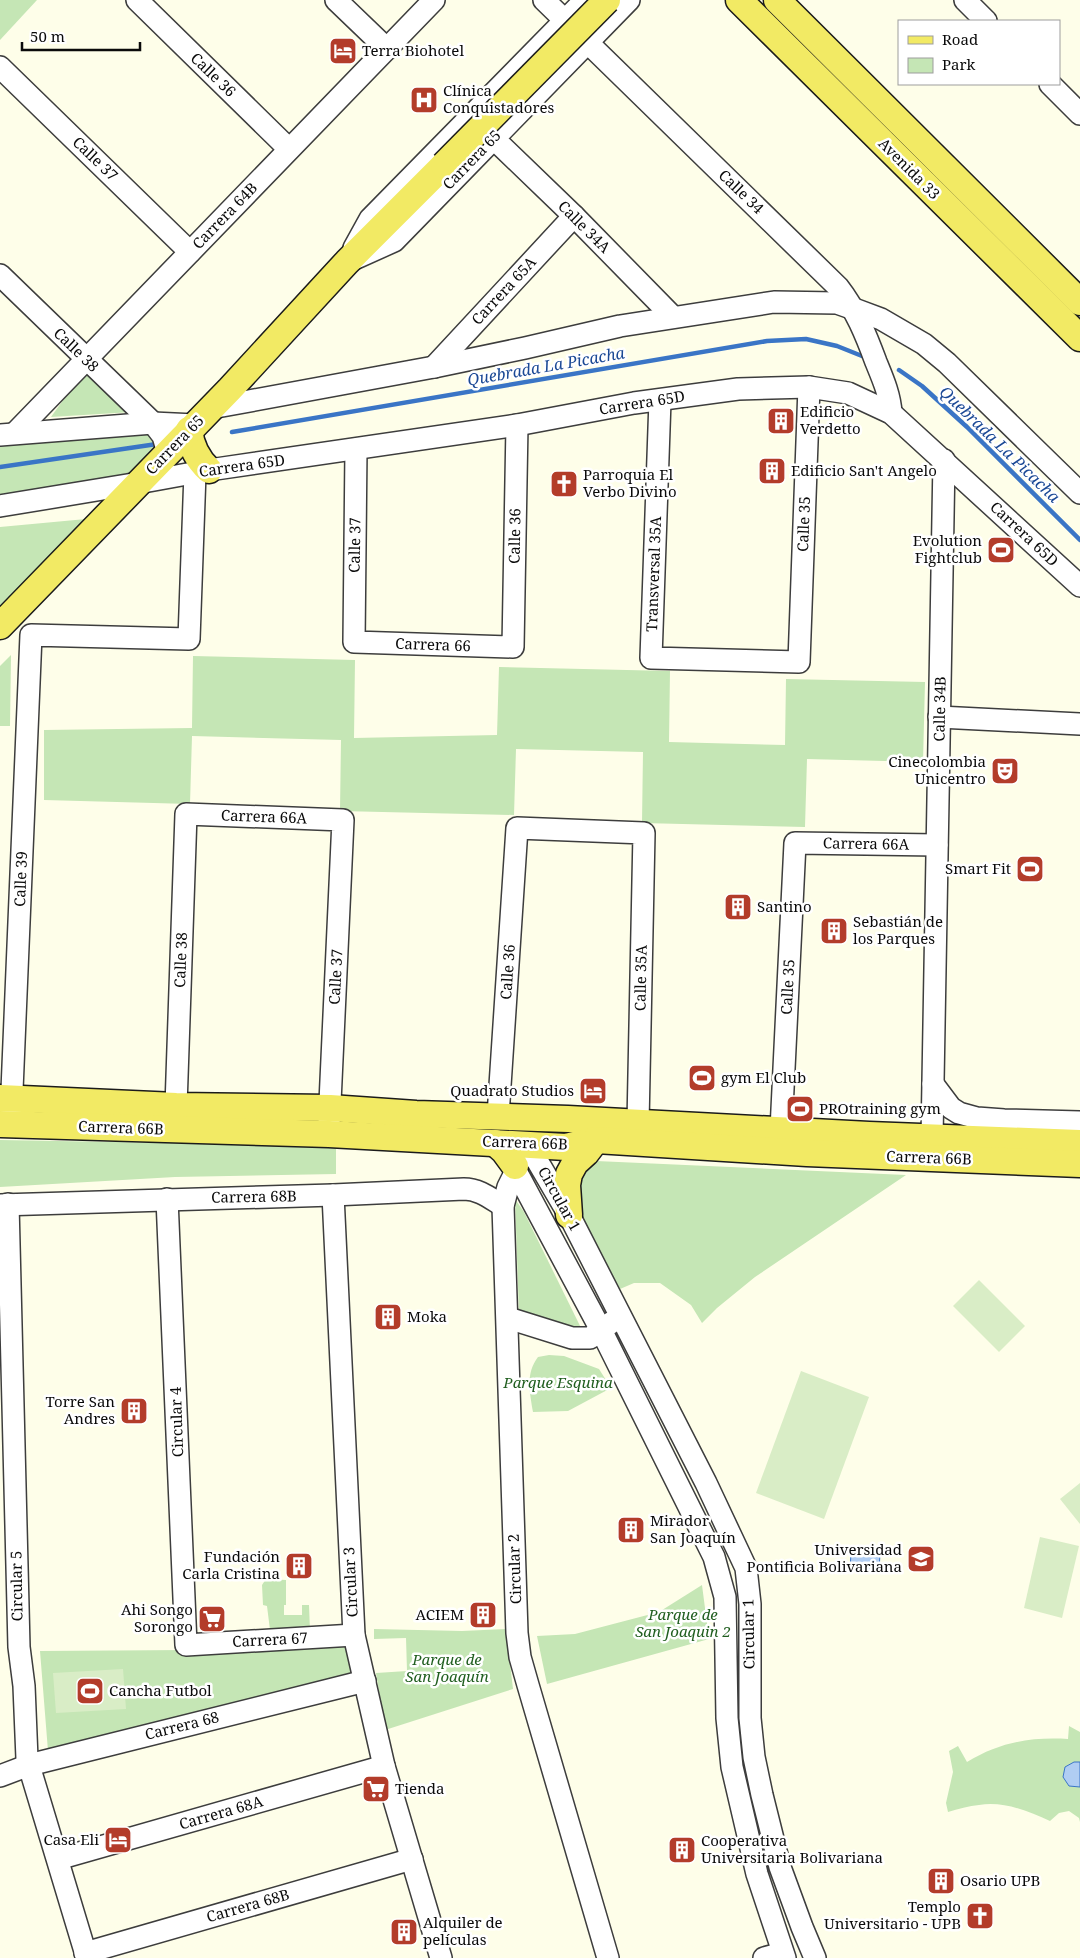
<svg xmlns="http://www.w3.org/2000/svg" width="1080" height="1958" viewBox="0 0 1080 1958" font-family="'Noto Serif',serif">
	<rect width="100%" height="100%" fill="#fefee9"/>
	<!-- green -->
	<g fill="#c5e6b5">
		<polygon points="0,0 37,0 0,40"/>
		<polygon points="86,368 132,412 51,417"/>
		<polygon points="147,427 159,450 139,477 0,495 0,442"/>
		<polygon points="86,519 0,608 0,527"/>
		<polygon points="11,655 10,726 0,726 0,666"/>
		<polygon points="193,656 355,660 354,738 497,735 499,667 670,671 669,742 785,745 786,679 925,682 923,762 807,759 805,827 642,823 643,752 516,749 514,815 340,811 341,740 192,736 190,804 44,800 44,730 192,728"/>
		<polygon points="0,1140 336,1146 336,1174 175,1177 0,1187"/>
		<polygon points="596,1161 906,1175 755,1277 717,1308 702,1323 691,1305 660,1283 634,1283 620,1289 578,1209 577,1177"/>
		<polygon points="515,1199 524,1212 583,1332 519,1313"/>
		<path d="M549 1355 564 1356 599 1369 611 1388 568 1411 533 1412C530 1393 525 1374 538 1357Z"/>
		<polygon points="266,1579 286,1580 286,1605 284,1605 284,1615 302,1615 302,1605 309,1605 310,1631 270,1630 267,1606 263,1605 262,1585"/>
		<polygon points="702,1585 709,1639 547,1684 537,1636 575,1634 659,1612"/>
		<polygon points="374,1629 462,1631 506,1629 513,1689 385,1730 376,1673 407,1671 406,1638 374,1639"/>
		<polygon points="346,1642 356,1679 48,1751 40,1651 187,1650"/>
		<path d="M1069 1726 1080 1732V1822L1079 1818 1069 1811 1059 1813 1050 1821C1028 1811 1004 1801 979 1805 969 1806 958 1809 948 1812L946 1803 953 1772 949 1751 958 1746 967 1762C1000 1742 1030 1737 1068 1739Z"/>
	</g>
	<!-- pitch -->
	<g fill="#d9edc6">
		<polygon points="979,1280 1025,1326 999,1352 953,1306"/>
		<polygon points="801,1371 869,1397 824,1519 756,1493"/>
		<polygon points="1080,1483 1080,1524 1060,1499"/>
		<polygon points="1040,1537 1079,1546 1062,1618 1024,1608"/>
		<polygon points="123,1669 126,1709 56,1713 53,1673"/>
	</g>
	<!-- water -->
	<g fill="#b0cdf3" stroke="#3a75c6">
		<polygon points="851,1552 880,1553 879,1572 850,1571"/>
		<polygon points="1074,1762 1080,1762 1080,1787 1069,1786 1063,1777 1065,1767"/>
	</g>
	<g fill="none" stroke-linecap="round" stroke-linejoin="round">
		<!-- stream -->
		<g stroke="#3a75c6" stroke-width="4.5">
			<polyline points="899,370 922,386 967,427 1080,540"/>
			<polyline points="232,432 767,341 806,339 837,346 862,356"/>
			<polyline points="0,467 157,444"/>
		</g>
		<defs>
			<g id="minor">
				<polyline points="137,0 289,149"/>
				<polyline points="336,0 387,49"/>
				<path d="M544 0 838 287C856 310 866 335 876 362 883 379 890 395 891 413"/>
				<polyline points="965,0 986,21"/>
				<polyline points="0,67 190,252"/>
				<polyline points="1050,84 1080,114"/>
				<polyline points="493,138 574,216 673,317"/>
				<polyline points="354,248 370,219 585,0"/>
				<polyline points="354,259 394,241 629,0"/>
				<polyline points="0,275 153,423 163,436 168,453"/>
				<polyline points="434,367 574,216"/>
				<polyline points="660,400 651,658 799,662 809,387"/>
				<polyline points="211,408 434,367 525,348 620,326 774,302 837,303 854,309 881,319 924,344 947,363 1080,493"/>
				<polyline points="15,433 434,0"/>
				<polyline points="0,435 153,423 195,425"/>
				<polyline points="356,449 354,642 513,647 517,425"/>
				<polyline points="0,506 127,485 209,470 517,425 634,403 738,389 809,387 848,393 891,413 1080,586"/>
				<polyline points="939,717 1080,724"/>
				<polyline points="933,1084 951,1108 959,1113 977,1118 1004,1120 1080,1122"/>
				<polyline points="176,1106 186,814 343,820 329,1124"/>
				<polyline points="11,1114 31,635 189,639 195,473"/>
				<polyline points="498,1116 517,828 644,833 638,1123"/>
				<polyline points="781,1130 795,843 937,845"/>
				<polyline points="932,1138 944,460"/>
				<polyline points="516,1171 508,1187 503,1206 517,1633 520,1657 528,1685 608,1958"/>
				<polyline points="333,1195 354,1635 384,1766 441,1958"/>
				<polyline points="167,1199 186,1645 354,1635"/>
				<polyline points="8,1204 19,1647 24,1686 27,1759 87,1958"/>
				<path d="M0 1205 333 1195 464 1189C479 1189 490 1198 503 1206"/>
				<polyline points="508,1318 572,1338 590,1338 612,1322"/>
				<polyline points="0,1776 29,1765 365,1681"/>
				<polyline points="58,1859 384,1766"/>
				<polyline points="85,1953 412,1859"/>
				<polyline points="764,1958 782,1953"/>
				<polyline points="785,1958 757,1874 732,1767 727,1718 725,1597 714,1557 601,1330 516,1171 517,1161 526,1146 538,1162 569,1215 706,1483 746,1568 750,1604 750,1718 754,1757 762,1795 780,1867 802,1927 815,1958"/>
			</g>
			<g id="major">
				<polyline points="739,0 1080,338"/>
				<polyline points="777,0 1080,302"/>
				<path d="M189 430C191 447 197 459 209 470"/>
				<polyline points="0,626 230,389 347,262 444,165"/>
				<polyline points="0,1098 176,1106 330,1108 416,1114 568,1119 869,1135 1080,1143"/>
				<polyline points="0,1124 329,1134 566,1147 596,1140 807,1153 1080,1164"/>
				<polyline points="495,1143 504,1151 515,1166"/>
				<polyline points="569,1215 567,1185 569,1174 575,1163 586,1153 596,1140"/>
			</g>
		</defs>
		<!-- minor casing -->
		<use href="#minor" stroke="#3d3d3d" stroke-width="24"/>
		<!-- major casing -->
		<use href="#major" stroke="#1b1b1b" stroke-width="29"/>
		<!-- minor -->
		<use href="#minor" stroke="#fff" stroke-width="21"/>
		<!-- major -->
		<use href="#major" stroke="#f2ea64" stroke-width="26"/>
		<defs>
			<polyline id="major-bridge" points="444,165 607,0"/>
		</defs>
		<!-- major-bridge casing -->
		<use href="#major-bridge" stroke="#1b1b1b" stroke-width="29" stroke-linecap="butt"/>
		<!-- major-bridge -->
		<use href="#major-bridge" stroke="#f2ea64" stroke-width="26"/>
	</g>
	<!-- icons -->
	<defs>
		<symbol id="hotel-square" viewBox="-11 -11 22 22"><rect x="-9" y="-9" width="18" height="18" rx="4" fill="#b33c2a" stroke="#fff"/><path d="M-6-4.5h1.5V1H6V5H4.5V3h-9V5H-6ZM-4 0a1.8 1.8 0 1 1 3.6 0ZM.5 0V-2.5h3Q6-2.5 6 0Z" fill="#fff"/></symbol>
		<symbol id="hospital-square" viewBox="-11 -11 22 22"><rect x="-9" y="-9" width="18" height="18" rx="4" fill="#b33c2a" stroke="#fff"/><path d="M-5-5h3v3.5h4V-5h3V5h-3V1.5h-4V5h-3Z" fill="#fff"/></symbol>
		<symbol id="building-square" viewBox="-11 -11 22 22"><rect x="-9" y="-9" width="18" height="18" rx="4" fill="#b33c2a" stroke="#fff"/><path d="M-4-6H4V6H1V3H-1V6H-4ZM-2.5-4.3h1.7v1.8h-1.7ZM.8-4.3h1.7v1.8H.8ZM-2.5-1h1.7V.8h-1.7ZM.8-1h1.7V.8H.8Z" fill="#fff"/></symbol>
		<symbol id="church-square" viewBox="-11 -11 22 22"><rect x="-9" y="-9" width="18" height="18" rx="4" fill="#b33c2a" stroke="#fff"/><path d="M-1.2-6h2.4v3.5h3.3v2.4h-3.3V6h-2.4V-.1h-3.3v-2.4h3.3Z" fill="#fff"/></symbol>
		<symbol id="stadium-square" viewBox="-11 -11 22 22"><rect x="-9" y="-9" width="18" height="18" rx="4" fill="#b33c2a" stroke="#fff"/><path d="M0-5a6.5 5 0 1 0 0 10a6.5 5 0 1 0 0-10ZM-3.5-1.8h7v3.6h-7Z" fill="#fff"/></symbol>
		<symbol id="theatre-square" viewBox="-11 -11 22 22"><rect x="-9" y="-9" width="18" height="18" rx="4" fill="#b33c2a" stroke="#fff"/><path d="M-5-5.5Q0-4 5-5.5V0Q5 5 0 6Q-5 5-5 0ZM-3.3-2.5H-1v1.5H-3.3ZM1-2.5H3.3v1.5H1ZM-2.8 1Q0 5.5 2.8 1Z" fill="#fff"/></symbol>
		<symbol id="university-square" viewBox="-11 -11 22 22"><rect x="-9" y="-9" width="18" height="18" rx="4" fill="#b33c2a" stroke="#fff"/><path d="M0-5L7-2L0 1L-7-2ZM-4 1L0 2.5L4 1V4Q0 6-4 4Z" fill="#fff"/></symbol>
		<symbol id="supermarket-square" viewBox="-11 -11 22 22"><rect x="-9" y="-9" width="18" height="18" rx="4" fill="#b33c2a" stroke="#fff"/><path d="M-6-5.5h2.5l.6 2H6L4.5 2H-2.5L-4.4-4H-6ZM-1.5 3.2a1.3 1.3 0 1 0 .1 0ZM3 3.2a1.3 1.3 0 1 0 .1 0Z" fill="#fff"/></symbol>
	</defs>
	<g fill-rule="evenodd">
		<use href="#hotel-square" x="327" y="35" width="32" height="32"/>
		<use href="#hospital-square" x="408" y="84" width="32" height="32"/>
		<use href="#building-square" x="765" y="405" width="32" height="32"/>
		<use href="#building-square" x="756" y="455" width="32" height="32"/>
		<use href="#church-square" x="548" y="468" width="32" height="32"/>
		<use href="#stadium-square" x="985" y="534" width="32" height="32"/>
		<use href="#theatre-square" x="989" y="755" width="32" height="32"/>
		<use href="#stadium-square" x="1014" y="853" width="32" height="32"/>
		<use href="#building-square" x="722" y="891" width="32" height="32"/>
		<use href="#building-square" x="818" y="915" width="32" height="32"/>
		<use href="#stadium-square" x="686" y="1062" width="32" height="32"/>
		<use href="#hotel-square" x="577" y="1075" width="32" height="32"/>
		<use href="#stadium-square" x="784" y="1093" width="32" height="32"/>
		<use href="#building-square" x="372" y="1301" width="32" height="32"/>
		<use href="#building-square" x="118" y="1395" width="32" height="32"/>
		<use href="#building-square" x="615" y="1514" width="32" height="32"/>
		<use href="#university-square" x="905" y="1543" width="32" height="32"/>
		<use href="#building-square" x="283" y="1550" width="32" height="32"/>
		<use href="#building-square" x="467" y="1599" width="32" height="32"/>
		<use href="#supermarket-square" x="196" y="1603" width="32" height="32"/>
		<use href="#stadium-square" x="74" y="1675" width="32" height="32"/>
		<use href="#supermarket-square" x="360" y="1773" width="32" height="32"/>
		<use href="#hotel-square" x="102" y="1824" width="32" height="32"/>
		<use href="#building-square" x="666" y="1834" width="32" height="32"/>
		<use href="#building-square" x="925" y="1865" width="32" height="32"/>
		<use href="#church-square" x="964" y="1900" width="32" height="32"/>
		<use href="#building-square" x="388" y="1916" width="32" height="32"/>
	</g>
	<g text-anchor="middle" stroke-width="5" stroke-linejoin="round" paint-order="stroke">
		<!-- poi labels -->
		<g font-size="15" fill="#0a0a0a" stroke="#fff" text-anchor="start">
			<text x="362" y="56">Terra Biohotel</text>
			<text x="443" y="96">Clínica<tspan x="443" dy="17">Conquistadores</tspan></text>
			<text x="800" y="417">Edificio<tspan x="800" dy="17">Verdetto</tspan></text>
			<text x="791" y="476">Edificio San't Angelo</text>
			<text x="583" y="480">Parroquia El<tspan x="583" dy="17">Verbo Divino</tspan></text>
			<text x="982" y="546" text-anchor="end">Evolution<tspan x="982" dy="17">Fightclub</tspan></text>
			<text x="986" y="767" text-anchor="end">Cinecolombia<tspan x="986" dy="17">Unicentro</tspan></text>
			<text x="1011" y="874" text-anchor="end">Smart Fit</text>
			<text x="757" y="912">Santino</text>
			<text x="853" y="927">Sebastián de<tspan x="853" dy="17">los Parques</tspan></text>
			<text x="721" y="1083">gym El Club</text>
			<text x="574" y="1096" text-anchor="end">Quadrato Studios</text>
			<text x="819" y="1114">PROtraining gym</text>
			<text x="407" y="1322">Moka</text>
			<text x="115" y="1407" text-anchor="end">Torre San<tspan x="115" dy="17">Andres</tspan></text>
			<text x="650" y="1526">Mirador<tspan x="650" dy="17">San Joaquín</tspan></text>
			<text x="902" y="1555" text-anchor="end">Universidad<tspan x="902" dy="17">Pontificia Bolivariana</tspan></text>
			<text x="280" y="1562" text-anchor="end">Fundación<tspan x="280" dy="17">Carla Cristina</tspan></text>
			<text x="193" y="1615" text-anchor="end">Ahi Songo<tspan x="193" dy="17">Sorongo</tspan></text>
			<text x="464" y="1620" text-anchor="end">ACIEM</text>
			<text x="109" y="1696">Cancha Futbol</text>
			<text x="395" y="1794">Tienda</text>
			<text x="99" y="1845" text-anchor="end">Casa Eli</text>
			<text x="701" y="1846">Cooperativa<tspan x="701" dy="17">Universitaria Bolivariana</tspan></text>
			<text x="960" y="1886">Osario UPB</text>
			<text x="961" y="1912" text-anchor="end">Templo<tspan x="961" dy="17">Universitario - UPB</tspan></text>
			<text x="423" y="1928">Alquiler de<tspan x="423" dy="17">películas</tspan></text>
		</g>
		<!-- street labels -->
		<g font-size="15" fill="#0a0a0a" stroke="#fff">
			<text transform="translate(213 75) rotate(44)" y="5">Calle 36</text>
			<text transform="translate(95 159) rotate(44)" y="5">Calle 37</text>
			<text transform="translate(472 160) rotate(-46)" y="5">Carrera 65</text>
			<text transform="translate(909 169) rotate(45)" y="5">Avenida 33</text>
			<text transform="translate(741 192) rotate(44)" y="5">Calle 34</text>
			<text transform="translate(225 216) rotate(-46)" y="5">Carrera 64B</text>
			<text transform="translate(584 227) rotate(45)" y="5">Calle 34A</text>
			<text transform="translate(504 291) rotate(-47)" y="5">Carrera 65A</text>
			<text transform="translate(76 350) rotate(44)" y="5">Calle 38</text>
			<text transform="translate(642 403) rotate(-9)" y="5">Carrera 65D</text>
			<text transform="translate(175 445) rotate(-46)" y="5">Carrera 65</text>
			<text transform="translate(242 466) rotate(-8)" y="5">Carrera 65D</text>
			<text transform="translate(804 524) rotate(-88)" y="5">Calle 35</text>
			<text transform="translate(1024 534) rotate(43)" y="5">Carrera 65D</text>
			<text transform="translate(515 536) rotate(-89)" y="5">Calle 36</text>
			<text transform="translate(355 545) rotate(-89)" y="5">Calle 37</text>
			<text transform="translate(654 574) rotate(-88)" y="5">Transversal 35A</text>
			<text transform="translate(433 645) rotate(2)" y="5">Carrera 66</text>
			<text transform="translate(940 709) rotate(-89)" y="5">Calle 34B</text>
			<text transform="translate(264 817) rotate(2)" y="5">Carrera 66A</text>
			<text transform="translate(866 844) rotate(1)" y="5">Carrera 66A</text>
			<text transform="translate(21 879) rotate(-88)" y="5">Calle 39</text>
			<text transform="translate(181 960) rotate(-88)" y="5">Calle 38</text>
			<text transform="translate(508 972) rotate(-86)" y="5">Calle 36</text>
			<text transform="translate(336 977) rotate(-87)" y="5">Calle 37</text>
			<text transform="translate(641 978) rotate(-89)" y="5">Calle 35A</text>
			<text transform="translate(788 987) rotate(-87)" y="5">Calle 35</text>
			<text transform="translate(121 1128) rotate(2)" y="5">Carrera 66B</text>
			<text transform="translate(525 1143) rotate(2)" y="5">Carrera 66B</text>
			<text transform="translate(929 1158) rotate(2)" y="5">Carrera 66B</text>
			<text transform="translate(254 1197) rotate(-1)" y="5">Carrera 68B</text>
			<text transform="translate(559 1199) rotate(61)" y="5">Circular 1</text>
			<text transform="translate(177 1422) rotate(-92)" y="5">Circular 4</text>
			<text transform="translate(515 1569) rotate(-92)" y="5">Circular 2</text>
			<text transform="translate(351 1582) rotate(-93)" y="5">Circular 3</text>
			<text transform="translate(17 1586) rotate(-91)" y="5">Circular 5</text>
			<text transform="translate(749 1634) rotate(-91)" y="5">Circular 1</text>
			<text transform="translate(270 1640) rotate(-3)" y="5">Carrera 67</text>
			<text transform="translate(182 1726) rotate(-14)" y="5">Carrera 68</text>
			<text transform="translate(221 1813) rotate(-16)" y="5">Carrera 68A</text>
			<text transform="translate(248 1906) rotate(-16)" y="5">Carrera 68B</text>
		</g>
		<!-- park labels -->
		<g font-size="15" font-style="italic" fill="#205e1f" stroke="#fff">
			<text x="558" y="1388">Parque Esquina</text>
			<text x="683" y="1620">Parque de<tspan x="683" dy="17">San Joaquin 2</tspan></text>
			<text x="447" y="1665">Parque de<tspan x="447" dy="17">San Joaquín</tspan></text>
		</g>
		<!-- water labels -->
		<g font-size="16" font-style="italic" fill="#1b4995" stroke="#fff">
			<text transform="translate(546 366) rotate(-10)" y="6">Quebrada La Picacha</text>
			<text transform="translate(1000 444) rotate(44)" y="6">Quebrada La Picacha</text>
		</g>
	</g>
	<!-- legend -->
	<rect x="898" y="20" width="162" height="65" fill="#ffffff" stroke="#9d9d9d"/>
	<rect x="908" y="36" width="25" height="8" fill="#f2ea64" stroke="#9d9d9d"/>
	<text x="942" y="45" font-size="15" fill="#0a0a0a">Road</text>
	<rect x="908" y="58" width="25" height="15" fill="#c5e6b5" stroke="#9d9d9d"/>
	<text x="942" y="70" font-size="15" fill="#0a0a0a">Park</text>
	<!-- scale -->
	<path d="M22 42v8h118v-8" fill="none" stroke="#0a0a0a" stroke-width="2.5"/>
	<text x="30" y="42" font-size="15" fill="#0a0a0a" stroke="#ffffff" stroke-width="4" paint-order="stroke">50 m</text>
</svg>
